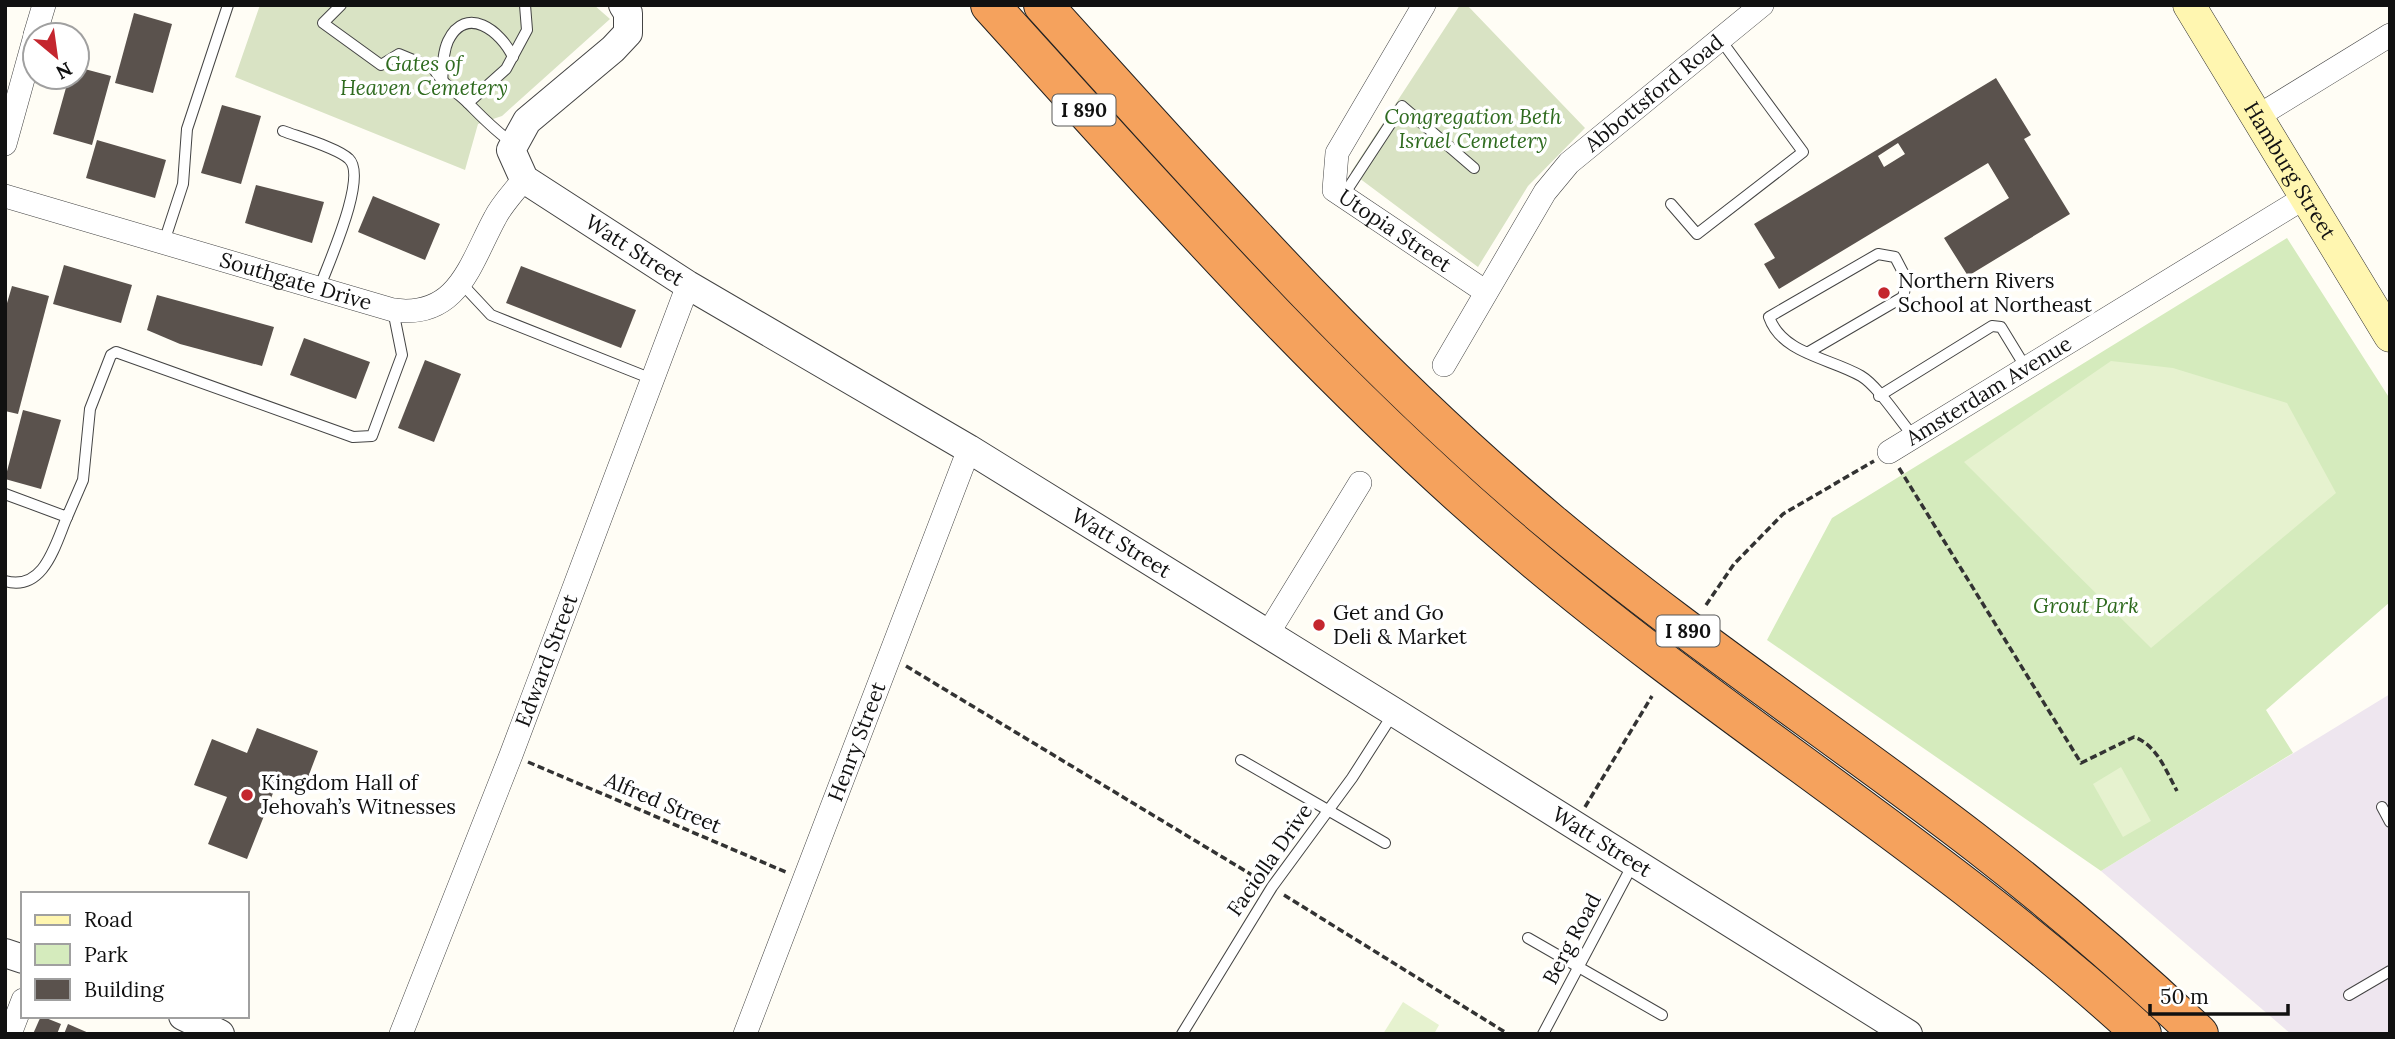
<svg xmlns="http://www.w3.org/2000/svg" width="2395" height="1039" viewBox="0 0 2395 1039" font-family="Lora,serif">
	<rect width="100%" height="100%" fill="#fffdf5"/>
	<!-- industrial -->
	<polygon fill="#eee6ef" points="2390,694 2390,1034 2291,1034 2101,871"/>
	<!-- green -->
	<polygon fill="#d5ebbd" points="2287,238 2390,399 2390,602 2266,710 2293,753 2101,871 1767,640 1832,518"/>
	<!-- cemetery -->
	<g fill="#d9e3c4">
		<polygon points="260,5 594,5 610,19 502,116 478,124 465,170 235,77"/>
		<polygon points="1460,5 1467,5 1585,128 1528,186 1478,267 1351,172"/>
	</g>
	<!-- pitch -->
	<g fill="#e6f2cf">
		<polygon points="2111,361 2173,368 2287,403 2336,493 2151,648 1964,462"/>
		<polygon points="2121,767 2151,821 2123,837 2093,784"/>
		<polygon points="1403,1002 1439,1025 1434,1034 1383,1034"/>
	</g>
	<!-- building -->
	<g fill="#5a524d" fill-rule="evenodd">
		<polygon points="134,13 172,24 153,93 115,83"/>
		<polygon points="77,67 111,76 92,145 53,134 69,77 77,77"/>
		<path d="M1996 78 2031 135 2024 139 2070 214 1968 276 1944 238 2009 198 1988 163 1779 289 1764 264 1775 258 1754 224ZM1898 143 1905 154 1884 167 1878 156Z"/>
		<polygon points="222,105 261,116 241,184 201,173"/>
		<polygon points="97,140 166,160 155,198 86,178"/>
		<polygon points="256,185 324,202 312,243 245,223"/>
		<polygon points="373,196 440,224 425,260 358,232"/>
		<polygon points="64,265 132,285 121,323 53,304"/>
		<polygon points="521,266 636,310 621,348 506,303"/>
		<polygon points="12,286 49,296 18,414 5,411 5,310"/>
		<polygon points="157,295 274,327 262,366 180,344 147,330"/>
		<polygon points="304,338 370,362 356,399 290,375"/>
		<polygon points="425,360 461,374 434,442 398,428"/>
		<polygon points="23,410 61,420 41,489 5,479"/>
		<polygon points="257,728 318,751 302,793 277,783 247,859 208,844 227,797 194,785 212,739 247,753"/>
		<polygon points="41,1016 61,1024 57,1034 33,1034"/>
		<polygon points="68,1024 91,1034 64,1034"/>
	</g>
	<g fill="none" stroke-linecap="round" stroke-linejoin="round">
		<defs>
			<g id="service">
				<path d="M341 5 323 23 381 65 399 54 433 68C443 85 455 90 468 103 483 118 496 132 514 144"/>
				<path d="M442 85C443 71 442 54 448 41 466 4 501 31 513 57"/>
				<polyline points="468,103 506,69 527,30 525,5"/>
				<path d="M283 131C299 137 338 148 349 159 368 177 328 264 319 289"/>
				<polyline points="1343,196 1402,106 1474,168"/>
				<polyline points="1671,204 1697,234 1803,152 1720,39"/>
				<polyline points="164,242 183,184 187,129 228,5"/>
				<polyline points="462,284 491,315 652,379"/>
				<path d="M1807 353 1903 297 1907 280 1895 257 1878 254 1769 317C1782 354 1830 358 1861 376 1878 386 1900 421 1914 437"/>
				<polyline points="1879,396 1992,326 2001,327 2026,368"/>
				<polyline points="5,494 67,517 83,480 90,409 111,355 116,352 353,437 372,436 402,355 393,310"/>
				<path d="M5 581C44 592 55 545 67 517"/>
				<polyline points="1241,760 1385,843"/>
				<polyline points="2382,807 2390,822"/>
				<polyline points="1528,938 1662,1015"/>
				<polyline points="2349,995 2390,971"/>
				<polyline points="1182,1034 1272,887 1352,778 1393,714"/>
				<polyline points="1543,1034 1633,864"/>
			</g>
			<g id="minor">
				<path id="s1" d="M1424 5 1337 153 1334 190 1486 292"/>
				<polyline points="35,35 44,5"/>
				<polyline points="2255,118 2390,35"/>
				<polyline points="5,144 35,36"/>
				<path id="s2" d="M5 196 393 310C458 319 470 264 495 218 502 204 514 192 524 179"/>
				<path id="s3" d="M1444 365 1545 192 1569 163 1762 5"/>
				<path id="s4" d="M1889 452 2304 198"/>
				<polyline points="1267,635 1360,483"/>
				<polyline points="10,1034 23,1000"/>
				<path id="s5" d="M401 1034 511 755 688 285"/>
				<path id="s6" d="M745 1034 969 449"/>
			</g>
			<g id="tertiary">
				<path id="s7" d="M623 5 628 13V33L613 49 527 121 511 150 524 179 688 285 969 449 1394 712 1908 1034"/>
				<polyline points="5,953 23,959"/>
				<polyline points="183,1016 220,1034"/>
			</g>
			<g id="secondary">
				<path id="s8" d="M2189 5 2390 336"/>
			</g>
			<g id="motorway">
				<path d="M990 5C1161 194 1328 385 1523 550 1723 720 1949 856 2142 1034"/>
				<path d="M1043 5C1206 185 1364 366 1550 522 1688 638 1838 736 1980 846 2056 905 2129 968 2199 1034"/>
			</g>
		</defs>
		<!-- service casing -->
		<use href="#service" stroke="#444" stroke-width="12"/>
		<!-- minor casing -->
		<use href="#minor" stroke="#444" stroke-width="24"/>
		<!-- tertiary casing -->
		<use href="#tertiary" stroke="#444" stroke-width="30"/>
		<!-- secondary casing -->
		<use href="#secondary" stroke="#333" stroke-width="33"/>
		<!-- motorway casing -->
		<use href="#motorway" stroke="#222" stroke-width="40"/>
		<!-- path -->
		<g stroke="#333" stroke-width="3.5" stroke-dasharray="7 3.5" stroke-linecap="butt">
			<path d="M1899 468 2081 763 2134 737C2157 745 2166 771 2177 791"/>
			<polyline points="1706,605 1734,564 1783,514 1874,461"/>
			<polyline points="906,666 1262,881"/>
			<polyline points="528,762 788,873"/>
			<polyline points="1585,807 1652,696"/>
			<polyline points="1284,895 1508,1034"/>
		</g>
		<!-- service -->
		<use href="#service" stroke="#fff" stroke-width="10"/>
		<!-- minor -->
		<use href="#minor" stroke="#fff" stroke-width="23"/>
		<!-- tertiary -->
		<use href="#tertiary" stroke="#fff" stroke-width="28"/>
		<!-- secondary -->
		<use href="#secondary" stroke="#fff6b0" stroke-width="32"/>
		<!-- motorway -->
		<use href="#motorway" stroke="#f5a25d" stroke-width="38"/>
	</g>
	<!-- markers -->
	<g fill="#c4262e" stroke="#fff" stroke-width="2.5">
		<circle cx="1884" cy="293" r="7"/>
		<circle cx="1319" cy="625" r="7"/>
		<circle cx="247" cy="795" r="7"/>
	</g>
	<g text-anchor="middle" stroke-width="7" stroke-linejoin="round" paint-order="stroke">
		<!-- shield labels -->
		<g fill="#fff" stroke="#585858" stroke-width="2">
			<rect x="1052.5" y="94.5" width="63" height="31" rx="5"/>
			<rect x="1656.5" y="615.5" width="63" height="31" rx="5"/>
		</g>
		<g font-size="19" font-weight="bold" fill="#111">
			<text x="1084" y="117">I 890</text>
			<text x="1688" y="638">I 890</text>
		</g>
		<!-- park labels -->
		<g font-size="21" font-style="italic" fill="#2f6b1f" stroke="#fff">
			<text x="424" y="71">Gates of<tspan x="424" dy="24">Heaven Cemetery</tspan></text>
			<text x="1473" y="124">Congregation Beth<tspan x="1473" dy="24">Israel Cemetery</tspan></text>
			<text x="2086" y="613">Grout Park</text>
		</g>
		<!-- street labels -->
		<g font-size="21" fill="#111" stroke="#fff">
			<text dy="7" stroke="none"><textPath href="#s3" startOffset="348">Abbottsford Road</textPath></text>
			<text dy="7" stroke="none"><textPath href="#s8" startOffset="194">Hamburg Street</textPath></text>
			<text dy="7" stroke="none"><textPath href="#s1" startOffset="282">Utopia Street</textPath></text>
			<text dy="7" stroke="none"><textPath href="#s7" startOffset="360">Watt Street</textPath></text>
			<text dy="7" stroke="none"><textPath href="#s2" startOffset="303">Southgate Drive</textPath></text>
			<text dy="7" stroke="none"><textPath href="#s4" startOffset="117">Amsterdam Avenue</textPath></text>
			<text dy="7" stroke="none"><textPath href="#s7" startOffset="928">Watt Street</textPath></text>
			<text dy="7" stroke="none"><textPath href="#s5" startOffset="401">Edward Street</textPath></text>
			<text dy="7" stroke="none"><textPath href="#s6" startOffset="313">Henry Street</textPath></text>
			<text transform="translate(663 803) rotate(23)" y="7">Alfred Street</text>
			<text dy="7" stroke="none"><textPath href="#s7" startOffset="1494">Watt Street</textPath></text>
			<text transform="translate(1270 860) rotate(-55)" y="7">Faciolla Drive</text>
			<text transform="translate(1572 939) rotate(-62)" y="7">Berg Road</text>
		</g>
		<!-- poi labels -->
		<g font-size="21" fill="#111" stroke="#fff" text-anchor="start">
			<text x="1898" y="288">Northern Rivers<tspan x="1898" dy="24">School at Northeast</tspan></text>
			<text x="1333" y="620">Get and Go<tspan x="1333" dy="24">Deli &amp; Market</tspan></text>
			<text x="261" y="790">Kingdom Hall of<tspan x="261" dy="24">Jehovah’s Witnesses</tspan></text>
		</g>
	</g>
	<!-- border -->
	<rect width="2395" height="1039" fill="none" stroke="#111111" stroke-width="14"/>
	<!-- legend -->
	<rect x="21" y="892" width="228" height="126" fill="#ffffff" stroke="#a0a0a0" stroke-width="2"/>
	<rect x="35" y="915" width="35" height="10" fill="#fff6b0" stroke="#a0a0a0" stroke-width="2"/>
	<text x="84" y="927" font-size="21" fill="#111111">Road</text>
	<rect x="35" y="944" width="35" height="21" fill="#d5ebbd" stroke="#a0a0a0" stroke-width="2"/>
	<text x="84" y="962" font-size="21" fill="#111111">Park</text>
	<rect x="35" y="979" width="35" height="21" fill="#5a524d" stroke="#a0a0a0" stroke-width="2"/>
	<text x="84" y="997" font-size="21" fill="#111111">Building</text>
	<!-- north arrow -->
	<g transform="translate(56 56) rotate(151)"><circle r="33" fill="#ffffff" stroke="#a0a0a0" stroke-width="2"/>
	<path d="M0-5L12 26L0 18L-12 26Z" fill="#c4262e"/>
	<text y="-10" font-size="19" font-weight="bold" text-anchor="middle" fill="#111111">N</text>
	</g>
	<!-- scale -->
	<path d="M2150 1004v10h138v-10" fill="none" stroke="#111111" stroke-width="3.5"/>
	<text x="2160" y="1004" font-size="21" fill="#111111" stroke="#ffffff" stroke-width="5" paint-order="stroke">50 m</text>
</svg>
